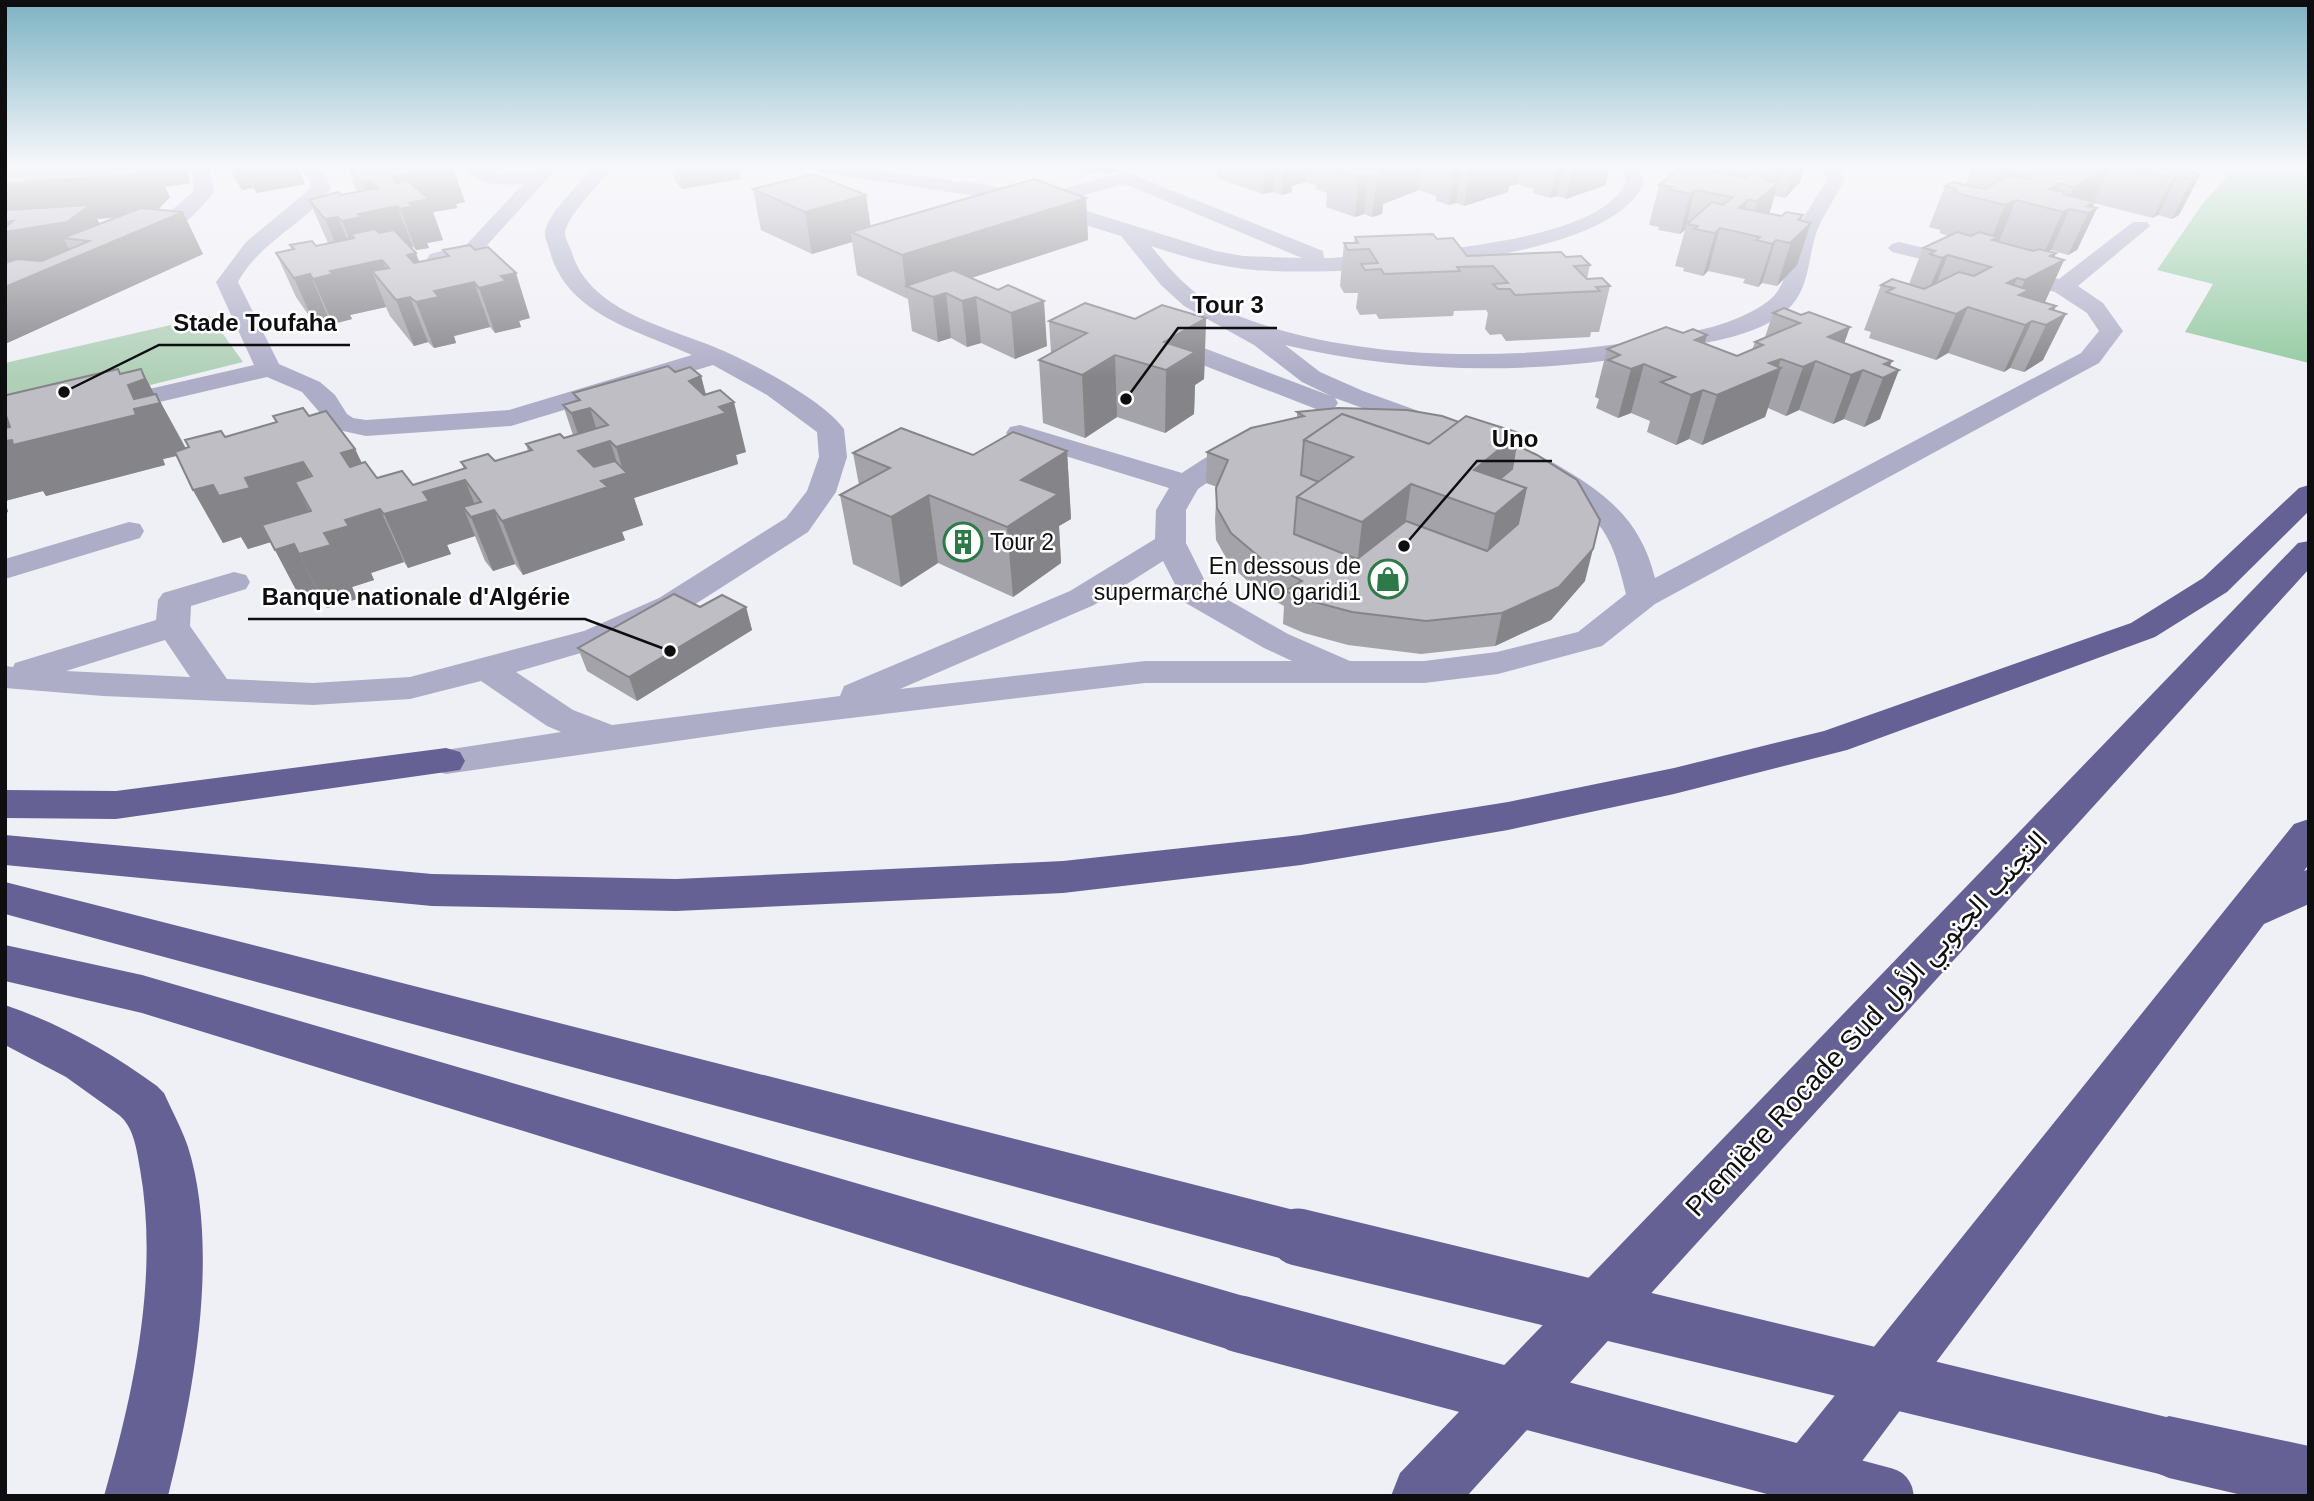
<svg xmlns="http://www.w3.org/2000/svg" width="2314" height="1501" viewBox="0 0 2314 1501" font-family="Helvetica,Vazirmatn,sans-serif">
	<rect width="100%" height="100%" fill="#efeff6"/>
	<!-- green -->
	<polygon fill="#afd0b7" points="210,316 243,362 5,421 5,363"/>
	<!-- forest -->
	<polygon fill="#92c9a0" points="2235,168 2309,168 2309,363 2185,332 2213,284 2157,270 2203,203"/>
	<g fill="none" stroke-linecap="round" stroke-linejoin="round">
		<!-- minor -->
		<g fill="#aeadc7" fill-rule="evenodd">
			<polygon points="113,168 158,168 149,174 5,197 5,185"/>
			<path d="M191 168H209L214 192C201 209 156 256 135 250L131 246 135 242 194 191Z"/>
			<path d="M300 168H319L327 178 331 188C305 225 260 241 238 282L279 364 320 382 335 395 347 414 353 418 366 420 509 410 692 355C640 331 568 316 550 252 549 246 544 238 545 232 548 213 580 183 593 168H612C601 183 567 215 565 233 565 238 570 247 572 253 591 314 673 328 724 351 757 366 823 400 844 429L847 457 836 492 808 532 683 612 608 645 516 672 573 710 612 725 840 696 844 686 1070 591 1155 539 1156 510 1169 488 1010 439 1006 433 1010 427 1020 425 1182 473C1204 459 1235 435 1263 442L1267 448 1263 454 1231 466 1198 489 1186 510V543L1209 589 1288 634 1350 661H1424L1497 652 1578 632 1626 594C1614 546 1608 524 1565 495 1553 487 1538 481 1530 469L1534 463 1544 460 1554 463C1605 493 1640 518 1655 578L2081 353 2099 331 2087 313 2055 292 1892 252 1888 248 1892 244 1899 242 2059 279 2133 222H2147L2150 226 2078 286 2103 303 2123 331 2099 363 1655 604 1602 646 1498 674 1424 683H1145L767 728 446 774 432 770 427 761 432 752 561 732 547 726 481 681 410 699 313 705 103 696 5 688V666L13 667 15 663 156 620 158 600 163 593 234 572 246 575 250 582 246 589 191 606 190 626 227 679 313 683 410 677 584 631 659 598 786 518 807 491 819 457 817 432 767 395 713 365 511 426 366 436 334 429 302 392 267 377 5 438V422L254 365 216 282 246 242 311 188 309 179ZM1163 561 1184 602 1264 648 1292 661H1145L900 689 1094 605ZM165 640 190 677 66 671Z"/>
			<path d="M465 168H484L496 173 534 172 538 168H557L481 252 438 265 430 264 427 259 430 254 467 244 523 184C501 185 479 187 465 168Z"/>
			<path d="M816 168H858L982 184 1036 196 1126 172 1323 251 1324 258H1328C1391 255 1600 246 1626 182L1621 168H1639L1644 182C1613 267 1323 278 1244 269 1212 265 1181 256 1151 246 1172 272 1195 298 1226 311 1354 365 1522 361 1657 338 1694 332 1735 325 1767 302 1790 286 1787 254 1797 230 1805 213 1817 197 1827 180L1820 168H1838L1845 180C1836 197 1824 213 1817 231 1808 256 1810 284 1792 305 1769 331 1726 339 1695 345 1561 375 1419 377 1285 345L1320 372 1363 391 1449 422 1453 428 1449 434 1439 436 1335 398 1338 403 1334 409 1325 411 1316 409 1154 346 1151 341 1154 336 1163 334 1172 336 1331 396 1302 382 1254 345 1184 306 1161 285 1121 236 1008 201 819 172ZM1125 184 1302 258 1243 256 1216 251 1058 202Z"/>
			<polygon points="129,522 140,524 144,531 140,538 5,579 5,559"/>
		</g>
		<!-- highway -->
		<g fill="#666195" fill-rule="evenodd">
			<polygon points="2309,485 2309,511 2227,592 2155,637 1847,750 1674,794 1508,830 1301,865 1063,893 676,911 432,906 5,865 5,835 432,874 676,879 1063,861 1301,835 1508,802 1674,768 1824,731 2131,623 2203,578 2299,488"/>
			<polygon points="2309,541 2309,569 1467,1496 1391,1496 1400,1473 2298,543"/>
			<polygon points="446,748 460,752 465,761 460,770 116,819 5,818 5,790 116,791"/>
			<polygon points="2309,819 2309,864 2304,871 2309,869 2309,904 2264,924 1836,1496 1767,1496 1775,1470 2294,824"/>
			<polygon points="5,882 1298,1211 1318,1219 1326,1237 1318,1255 1298,1263 5,914"/>
			<polygon points="5,945 142,975 1240,1295 1261,1303 1269,1324 1261,1345 1240,1353 142,1013 5,981"/>
			<path d="M5 1005C61 1024 110 1052 157 1086L164 1093C172 1111 182 1129 188 1147 220 1249 194 1394 168 1496H104C134 1392 159 1276 140 1169 137 1151 134 1127 119 1115L66 1077 5 1045Z"/>
			<polygon points="2169,1416 2309,1446 2309,1496 2246,1496 2169,1478 2147,1469 2138,1447 2147,1425"/>
		</g>
		<!-- highway-bridge -->
		<g stroke="#666195" stroke-width="57">
			<polyline points="1298,1237 2169,1447"/>
			<polyline points="1240,1324 1885,1496"/>
		</g>
	</g>
	<!-- wall -->
	<g fill="#a3a3a9" fill-rule="evenodd">
		<polygon points="230,168 298,168 305,184 257,193 253,188 242,190 234,178"/>
		<polygon points="347,168 453,168 465,202 456,204 457,208 433,212 443,240 427,243 429,248 416,250 413,247 411,248 419,262 446,257 443,250 530,318 519,321 521,327 495,333 490,327 454,336 456,343 434,348 428,342 414,346 390,316 386,307 350,315 352,319 333,324 329,319 314,323 296,297 276,253 292,250 290,245 316,246 328,243 309,200 357,192"/>
		<polygon points="672,168 739,168 741,179 682,189 675,181"/>
		<polygon points="1078,168 1118,168 1118,171 1105,174 1098,171 1090,173"/>
		<polygon points="1217,168 1609,168 1606,185 1566,199 1557,196 1550,198 1533,193 1534,189 1517,184 1509,186 1508,192 1464,206 1456,203 1449,205 1436,201 1436,196 1419,190 1383,204 1382,214 1372,217 1364,214 1355,217 1326,207 1327,193 1315,189 1316,185 1305,182 1292,186 1292,192 1282,195 1273,192 1263,194 1217,178"/>
		<polygon points="1703,168 1804,168 1800,182 1785,198 1775,196 1769,214 1782,216 1803,215 1801,221 1811,223 1797,265 1777,286 1762,283 1758,287 1743,283 1745,279 1708,271 1703,276 1683,271 1684,268 1675,266 1685,230 1680,234 1658,230 1659,227 1649,225 1659,185 1700,170"/>
		<path d="M1972 168H2192L2190 172 2200 175 2179 215 2172 219 2158 215 2153 218 2094 203 2092 207 2097 208 2077 250 2068 255 2051 250 2048 251 2056 253 2054 257 2064 260 2045 302 2056 306 2054 310 2043 360 2024 372 2010 368 2004 372 1948 353 1936 360 1869 338 1871 332 1864 330 1881 285 1909 284 1923 248 1948 236 1940 233V230L1929 227 1945 186 1966 185ZM1999 241 2035 251H2033L1998 242Z"/>
		<path d="M5 183H191L165 187 170 197 158 209 203 254 5 344ZM116 217 100 224 97 219Z"/>
		<polygon points="753,189 866,195 870,226 1086,198 1088,240 971,278 998,290 1047,346 1015,359 981,343 967,347 951,338 938,342 912,331 908,299 857,275 852,242 812,254 761,230"/>
		<polygon points="1355,237 1437,239 1467,256 1566,257 1590,265 1587,279 1610,286 1599,332 1591,332 1590,337 1506,341 1501,334 1490,335 1485,329 1488,313 1486,310 1454,311 1453,316 1379,319 1376,314 1360,315 1356,308 1358,293 1344,293 1340,286 1344,243 1354,243"/>
		<polygon points="1784,308 1844,343 1890,367 1880,419 1864,427 1844,419 1833,424 1799,410 1786,416 1768,408 1765,417 1702,445 1689,439 1676,445 1647,432 1650,421 1631,413 1618,418 1596,408 1599,399 1595,397 1607,349 1705,343 1737,356 1752,350 1755,342 1765,337 1773,313"/>
		<polygon points="1206,318 1204,379 1195,385 1194,414 1165,433 1117,417 1085,438 1043,423 1039,360 1051,353 1049,321"/>
		<polygon points="141,369 154,394 156,394 186,448 276,423 273,416 309,416 355,449 362,463 377,478 413,485 464,469 461,462 495,461 528,451 526,444 564,438 573,435 563,405 576,401 573,393 675,372 701,376 706,394 746,452 736,455 738,464 634,498 643,525 622,532 625,540 523,575 515,564 493,571 485,561 475,536 447,545 451,554 408,568 404,562 371,573 374,580 352,587 357,599 327,608 322,599 304,605 271,542 248,549 241,537 223,543 193,490 177,456 163,459 165,465 46,496 43,491 5,501 8,512 5,513 5,397"/>
		<polygon points="1297,412 1516,445 1585,581 1551,620 1495,646 1421,654 1348,645 1304,633 1283,624 1284,606 1262,594 1230,565 1216,540 1215,519 1217,487 1206,483 1207,452 1297,418"/>
		<polygon points="1067,451 1071,519 1059,526 1061,563 1013,597 938,563 901,587 853,564 840,495 859,485 853,453 973,455"/>
		<polygon points="700,607 746,607 752,630 637,701 587,671 578,648"/>
	</g>
	<!-- shaded-wall -->
	<g fill="#858589" fill-rule="evenodd">
		<path d="M117 168H186L191 183 165 187 170 197 153 215 97 219 110 243 183 212 203 254 5 344V183ZM67 222 77 240 89 241 74 258 63 238 77 240Z"/>
		<polygon points="232,168 245,168 253,188 242,190"/>
		<polygon points="246,168 298,168 305,184 257,193"/>
		<polygon points="441,168 453,168 465,202 456,204 457,208 433,212 443,240 427,243 429,248 416,250 400,209 392,177"/>
		<polygon points="677,168 739,168 741,179 682,189"/>
		<polygon points="1090,168 1098,168 1098,171 1090,173"/>
		<polygon points="1105,168 1118,168 1118,171 1105,174"/>
		<polygon points="1265,168 1274,168 1273,192 1263,194"/>
		<polygon points="1283,168 1306,168 1305,182 1292,186 1292,192 1282,195"/>
		<polygon points="1377,168 1422,168 1419,190 1383,204 1382,214 1372,217 1377,177 1373,170"/>
		<polygon points="1454,168 1461,168 1456,203 1449,205"/>
		<polygon points="1470,168 1520,168 1517,184 1509,186 1508,192 1464,206"/>
		<polygon points="1556,168 1563,168 1557,196 1550,198"/>
		<polygon points="1572,168 1609,168 1606,185 1566,199"/>
		<polygon points="1728,168 1731,168 1725,189 1721,193"/>
		<polygon points="1779,168 1782,168 1767,222 1748,234 1757,201 1766,180 1769,177 1763,196 1774,187"/>
		<polygon points="1795,168 1804,168 1800,182 1785,198"/>
		<polygon points="2094,168 2109,168 2093,203 2095,202 2090,212 2097,208 2077,250 2068,255 2088,213 2070,209 2051,250 2044,253 2074,187"/>
		<polygon points="2192,168 2187,178 2178,176 2158,215 2153,218 2173,178"/>
		<polygon points="1368,174 1364,214 1355,217 1359,177"/>
		<polygon points="2200,175 2179,215 2172,219 2192,179"/>
		<polygon points="371,181 382,209 397,206 413,247 376,255 351,234 362,263 359,263 342,221 358,214 373,211 362,182"/>
		<polygon points="2060,183 2049,208 2049,189"/>
		<polygon points="1695,190 1685,230 1680,234 1690,194"/>
		<polygon points="866,195 872,236 851,232 852,242 812,254 805,212"/>
		<polygon points="1086,198 1088,240 925,293 906,286 907,299 902,255"/>
		<polygon points="1748,200 1738,232 1739,208"/>
		<polygon points="2016,200 1999,241 1988,247 2005,205"/>
		<polygon points="1803,215 1796,237 1811,223 1797,265 1777,286 1798,220"/>
		<polygon points="338,217 355,259 343,261 325,219"/>
		<polygon points="1720,228 1708,271 1703,276 1715,233"/>
		<polygon points="1776,240 1762,283 1758,287 1772,244"/>
		<polygon points="416,253 432,297 407,255"/>
		<polygon points="2056,253 2050,267 2064,260 2044,304 2008,319 2025,280 2050,256"/>
		<polygon points="1948,255 1930,299 1924,302 1942,258"/>
		<polygon points="382,260 398,299 410,297 428,342 414,346 396,300 372,271 386,307 350,315 352,319 333,324 313,279 330,271"/>
		<polygon points="516,273 530,318 519,321 521,327 495,333 479,288 501,276"/>
		<polygon points="310,274 329,319 314,323 294,278"/>
		<polygon points="2017,278 2000,317 2007,283"/>
		<polygon points="474,282 490,327 454,336 456,343 434,348 416,302 434,291"/>
		<polygon points="946,293 951,338 938,342 933,297"/>
		<polygon points="976,297 981,343 967,347 962,301"/>
		<polygon points="1044,301 1047,346 1015,359 1011,313"/>
		<polygon points="2056,306 2047,324 2066,314 2043,360 2024,372 2046,325 2050,309"/>
		<polygon points="1968,307 1948,353 1936,360 1956,314"/>
		<polygon points="1206,318 1204,379 1195,385 1194,414 1165,433 1166,370 1164,342"/>
		<polygon points="2032,321 2010,368 2004,372 2025,325"/>
		<polygon points="1850,327 1835,369 1828,337"/>
		<polygon points="1707,335 1693,382 1695,340"/>
		<polygon points="1115,355 1117,417 1085,438 1082,375"/>
		<polygon points="1781,359 1777,370 1781,368 1765,417 1702,445 1717,395 1769,363"/>
		<polygon points="1816,361 1799,410 1786,416 1803,367"/>
		<polygon points="1892,361 1886,376 1899,370 1880,419 1864,427 1883,378 1884,364"/>
		<polygon points="1644,364 1631,413 1618,418 1631,369"/>
		<polygon points="118,369 131,392 128,385 141,369 159,403 156,394 188,453 163,459 165,465 46,496 43,491 5,501 8,512 5,513 5,413 120,374"/>
		<polygon points="1863,370 1844,419 1833,424 1851,375"/>
		<polygon points="701,376 711,418 719,407 734,402 746,452 736,455 738,464 634,498 643,525 622,532 625,540 523,575 502,521 578,451 583,449 571,413 590,408 601,444 610,441 621,475 624,474 616,447 689,381"/>
		<polygon points="1703,390 1689,439 1676,445 1691,395"/>
		<polygon points="1519,433 1505,500 1474,470"/>
		<polygon points="355,449 379,500 364,505 341,453"/>
		<polygon points="1067,451 1071,519 1059,526 1061,563 1013,597 1007,527 1021,480"/>
		<polygon points="303,462 329,514 295,482 313,519 277,540 248,549 241,537 223,543 193,490 213,485 245,478"/>
		<polygon points="465,480 479,515 494,510 515,564 493,571 471,517 463,507 475,536 447,545 451,554 408,568 384,514 423,492"/>
		<polygon points="1411,484 1401,553 1354,592 1362,522"/>
		<polygon points="1526,488 1511,556 1481,584 1495,514"/>
		<polygon points="929,495 938,563 901,587 891,517"/>
		<polygon points="380,509 404,562 371,573 374,580 352,587 357,599 327,608 299,554 324,533 345,520"/>
		<polygon points="294,544 322,599 304,605 275,550"/>
		<polygon points="1593,549 1585,581 1551,620 1495,646 1502,613"/>
		<polygon points="746,607 752,630 637,701 629,677"/>
	</g>
	<!-- building -->
	<g fill="#bebec4" stroke="#858589" stroke-width="2">
		<polygon points="34,168 140,168 133,175 5,183 5,171"/>
		<polygon points="349,168 443,168 392,177 396,183 407,180 429,199 409,203 413,206 400,209 397,206 358,214 361,217 342,221 338,217 325,219 309,200 338,192 341,195 378,188 371,181 362,182"/>
		<polygon points="1332,168 1377,168 1373,170 1386,174 1377,177 1368,174 1359,177"/>
		<polygon points="1681,168 1700,170 1703,168 1712,168 1709,171 1746,178 1751,173 1769,177 1766,180 1779,182 1757,201 1748,200 1739,208 1782,216 1786,212 1803,215 1798,220 1811,223 1790,243 1776,240 1772,244 1756,240 1760,237 1720,228 1715,233 1694,229 1698,226 1687,224 1712,202 1723,205 1733,197 1695,190 1690,194 1668,189 1671,187 1659,185"/>
		<polygon points="1991,168 2096,168 2105,170 2074,187 2060,183 2049,189 2064,192 2063,194 2095,202 2087,206 2097,208 2088,213 2070,209 2063,212 2016,200 2005,205 1956,193 1956,189 1945,186 1953,182 1985,189 2008,175 2028,179 2033,175"/>
		<polygon points="2131,168 2192,168 2187,171 2200,175 2192,179 2178,176 2173,178"/>
		<polygon points="813,174 866,195 805,212 753,189"/>
		<polygon points="1034,179 1086,198 902,255 851,232"/>
		<polygon points="90,205 67,222 5,232 5,228 13,221 5,222 5,210"/>
		<polygon points="141,208 183,212 5,287 5,263 17,259 42,261 89,241 63,238"/>
		<polygon points="375,229 379,233 394,230 416,253 407,255 414,263 449,256 443,250 470,245 475,250 488,247 516,273 501,276 506,281 479,288 474,282 434,291 439,297 416,302 410,297 396,300 372,271 389,268 382,260 330,271 333,274 313,279 310,274 294,278 276,253 294,249 290,245 312,241 316,246 354,238 351,234"/>
		<polygon points="1957,232 1971,236 1979,232 1997,237 1992,240 2033,251 2039,249 2056,253 2050,256 2064,260 2025,280 2017,278 2007,283 2029,290 2019,295 2056,306 2050,309 2066,314 2046,325 2032,321 2025,325 1968,307 1956,314 1886,292 1894,288 1881,285 1892,279 1924,289 1959,272 1974,276 1991,267 1948,255 1942,258 1930,254 1935,251 1923,248"/>
		<polygon points="1433,234 1437,239 1453,238 1467,256 1561,252 1566,257 1581,256 1590,265 1574,266 1587,279 1602,278 1610,286 1596,287 1600,291 1515,295 1510,289 1498,289 1493,284 1508,283 1493,266 1457,267 1460,271 1384,274 1381,269 1365,270 1361,264 1378,263 1369,249 1348,250 1344,243 1358,243 1355,237"/>
		<polygon points="953,270 998,290 1008,285 1044,301 1011,313 976,297 962,301 946,293 933,297 906,286"/>
		<polygon points="1085,303 1135,319 1162,305 1206,318 1164,342 1195,352 1166,370 1115,355 1082,375 1039,360 1087,333 1049,321"/>
		<polygon points="1784,308 1801,315 1809,312 1850,327 1828,337 1892,361 1884,364 1899,370 1883,378 1863,370 1851,375 1816,361 1803,367 1781,359 1769,363 1781,368 1717,395 1703,390 1691,395 1661,382 1675,377 1644,364 1631,369 1608,360 1620,355 1607,349 1666,327 1683,333 1693,329 1707,335 1695,340 1737,356 1763,345 1755,342 1800,323 1773,313"/>
		<polygon points="668,366 675,372 690,367 701,376 689,381 704,395 720,390 734,402 719,407 726,413 616,447 610,441 578,451 594,467 615,461 627,473 601,481 608,487 502,521 494,510 471,517 463,507 481,502 465,480 423,492 429,501 384,514 380,509 345,520 349,526 324,533 331,545 299,554 294,544 275,550 262,525 311,511 295,482 312,476 303,462 245,478 250,488 219,496 213,485 193,490 175,452 189,447 185,440 221,431 225,437 277,422 273,416 303,408 309,416 326,411 355,449 341,453 350,467 365,462 377,478 402,471 413,485 466,468 461,462 488,454 495,461 532,450 526,444 560,434 564,438 608,425 590,408 571,413 563,405 580,400 573,393"/>
		<polygon points="118,369 120,374 141,369 145,379 128,385 134,399 156,394 160,403 134,409 136,415 13,445 12,440 5,441 5,428 10,427 5,413 5,397 7,395"/>
		<polygon points="1338,408 1407,410 1442,416 1459,422 1429,444 1342,414 1304,440 1301,475 1319,482 1297,497 1294,534 1357,559 1406,521 1487,551 1518,524 1526,488 1500,479 1512,469 1516,445 1537,455 1577,480 1600,520 1593,549 1559,587 1502,613 1426,621 1352,612 1307,600 1285,591 1302,581 1264,561 1231,533 1217,508 1216,488 1228,460 1207,452 1251,428 1304,416 1297,412"/>
		<polygon points="1342,414 1429,444 1466,416 1519,433 1474,470 1526,488 1495,514 1411,484 1362,522 1297,497 1353,457 1304,440"/>
		<polygon points="901,428 973,455 1013,432 1067,451 1021,480 1058,494 1007,527 929,495 891,517 840,495 890,468 853,453"/>
		<polygon points="674,594 700,607 722,595 746,607 629,677 578,648"/>
	</g>
	<!-- sky -->
	<linearGradient id="sky" x2="0" y2="1"><stop stop-color="#7cb2c2"/><stop offset="0.44" stop-color="#f8f8fb"/><stop offset="1" stop-color="#f8f8fb" stop-opacity="0"/></linearGradient>
	<rect width="2314" height="378" fill="url(#sky)"/>
	<!-- icons -->
	<defs>
		<symbol id="building-ring" viewBox="-11 -11 22 22"><circle r="9.5" fill="#fff" stroke="#2d7948" stroke-width="1.5"/><path d="M-4-6H4V6H1V3H-1V6H-4ZM-2.5-4.3h1.7v1.8h-1.7ZM.8-4.3h1.7v1.8H.8ZM-2.5-1h1.7V.8h-1.7ZM.8-1h1.7V.8H.8Z" fill="#2d7948"/></symbol>
		<symbol id="shop-ring" viewBox="-11 -11 22 22"><circle r="9.5" fill="#fff" stroke="#2d7948" stroke-width="1.5"/><path d="M-5-2.5h2.3a2.7 3.5 0 0 1 5.4 0H5L5.5 6h-11ZM-1.5-2.5h3a1.5 2.3 0 0 0-3 0Z" fill="#2d7948"/></symbol>
	</defs>
	<g fill-rule="evenodd">
		<use href="#building-ring" x="941" y="520" width="44" height="44"/>
		<use href="#shop-ring" x="1366" y="557" width="44" height="44"/>
	</g>
	<g text-anchor="middle" stroke-width="5" stroke-linejoin="round" paint-order="stroke">
		<!-- poi labels -->
		<g font-size="23" fill="#0e0d10" stroke="#fff" text-anchor="start">
			<text x="990" y="550">Tour 2</text>
			<text x="1361" y="574" text-anchor="end">En dessous de<tspan x="1361" dy="26">supermarché UNO garidi1</tspan></text>
		</g>
		<!-- near-street labels -->
		<g font-size="28" fill="#0e0d10" stroke="#fff">
			<text transform="translate(1866 1023) rotate(-47)" y="10">Première Rocade Sud التجنب الجنوبي الأول</text>
		</g>
	</g>
	<!-- callouts -->
	<path fill="none" stroke="#0e0d10" stroke-width="2.5" d="M1126 399L1178 328H1277M64 392L159 345H350M1404 546L1477 461H1552M670 651L585 619H248"/>
	<g fill="#0e0d10" stroke="#fff" stroke-width="2.5">
		<circle cx="1126" cy="399" r="7"/>
		<circle cx="64" cy="392" r="7"/>
		<circle cx="1404" cy="546" r="7"/>
		<circle cx="670" cy="651" r="7"/>
	</g>
	<g font-size="24" text-anchor="middle" font-weight="bold" fill="#0e0d10" stroke="#fff" stroke-width="5" stroke-linejoin="round" paint-order="stroke">
		<text x="1228" y="313">Tour 3</text>
		<text x="255" y="331">Stade Toufaha</text>
		<text x="1515" y="447">Uno</text>
		<text x="416" y="605">Banque nationale d'Algérie</text>
	</g>
	<!-- border -->
	<rect width="2314" height="1501" fill="none" stroke="#0e0d10" stroke-width="14"/>
</svg>
